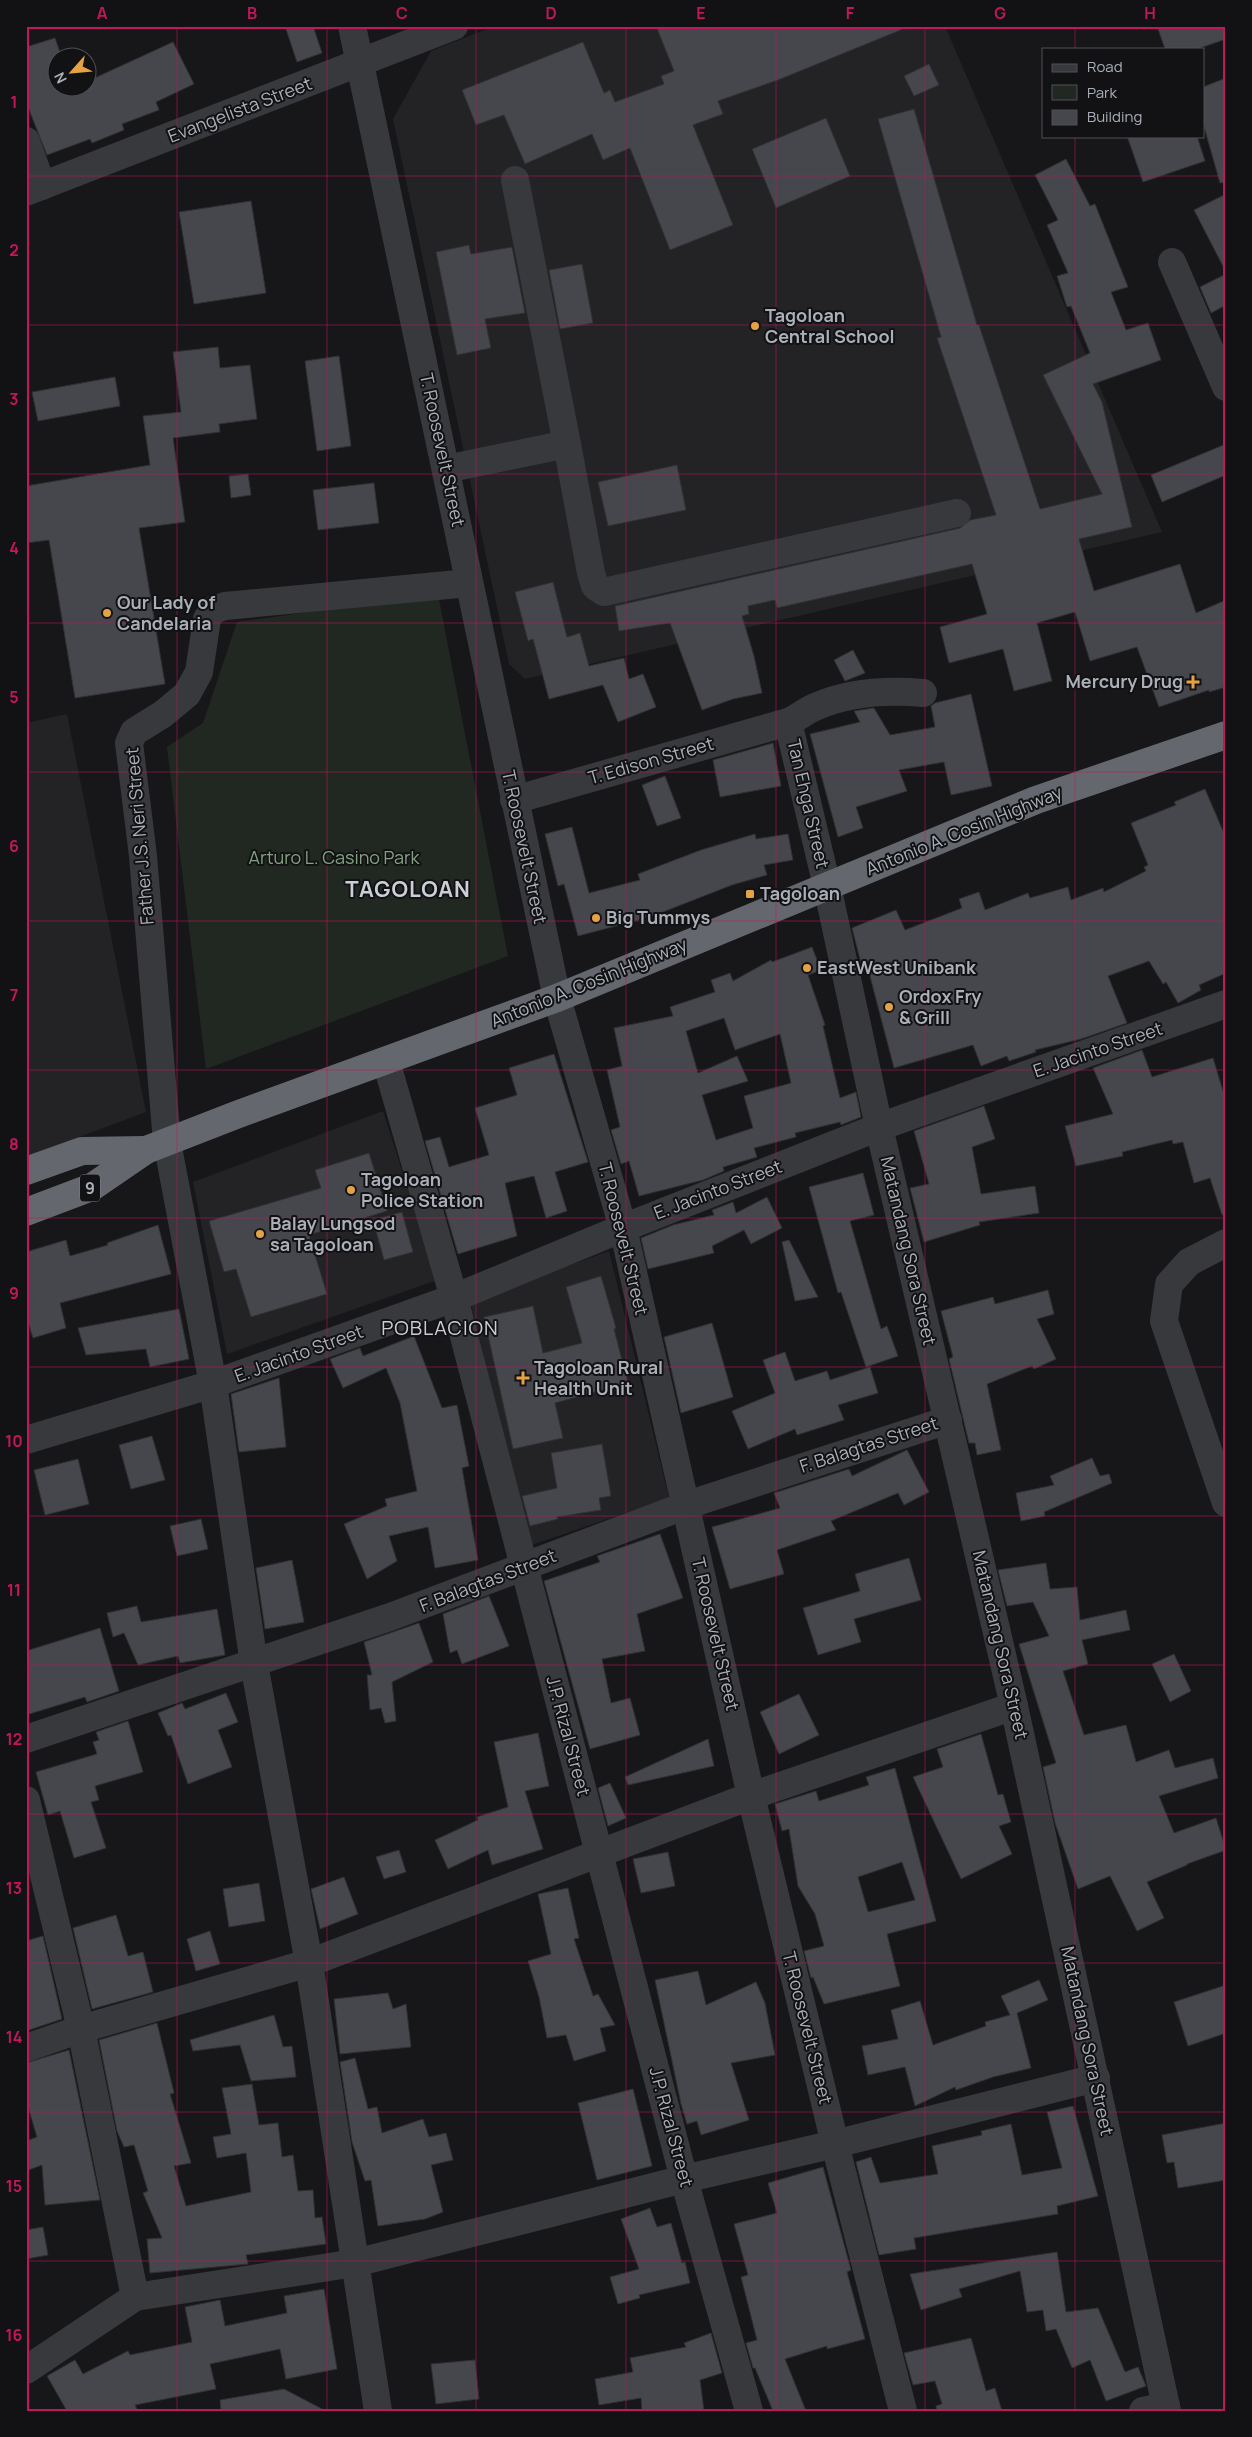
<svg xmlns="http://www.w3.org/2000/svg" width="1252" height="2437" viewBox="0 0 1252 2437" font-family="Manrope,sans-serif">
	<rect width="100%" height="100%" fill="#171719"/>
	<!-- built -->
	<g fill="#232326">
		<polygon points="495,26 945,26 1162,532 525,679 509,664 393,119 431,51"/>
		<polygon points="67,714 146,1112 26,1157 26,723"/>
		<polygon points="383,1111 437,1280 227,1354 193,1182"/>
		<polygon points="609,1251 669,1498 529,1546 470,1301"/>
	</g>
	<!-- green -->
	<polygon fill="#212822" points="438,594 508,956 206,1069 167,747 203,723 237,622"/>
	<!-- building -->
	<g fill="#46474c" stroke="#313134" fill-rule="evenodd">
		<polygon points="285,26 313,26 322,53 297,62"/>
		<polygon points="656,26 908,26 908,27 778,80 718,101 723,114 693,125 733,225 670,250 630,148 603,160 592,134 525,164 504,115 476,125 462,90 583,42 604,93 610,90 615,102 664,84 661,76 674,71"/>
		<polygon points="1157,26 1226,26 1226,39 1197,49 1165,49"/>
		<polygon points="55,38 62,58 58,58 58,88 88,88 88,81 173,42 194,84 156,102 159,110 122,124 124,130 92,143 90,139 47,155 26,102 26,47"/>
		<polygon points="929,64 939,85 914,96 904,76"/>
		<polygon points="1226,78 1226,182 1220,183 1203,123 1203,87"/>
		<polygon points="914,109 977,325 979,325 1040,509 1102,494 1043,375 1090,353 1071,306 1067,307 1057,276 1068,273 1047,225 1058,220 1035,175 1066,159 1090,206 1095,204 1128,287 1111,292 1126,330 1148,323 1161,360 1093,384 1102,402 1132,527 1079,539 1094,591 1180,564 1196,613 1226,600 1226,687 1209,692 1209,690 1159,707 1137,647 1090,661 1075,612 1037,623 1052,681 1014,691 1003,649 949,663 940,627 987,614 972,564 777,608 775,600 748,606 749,614 742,616 754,656 762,693 733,699 702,710 670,623 619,631 615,606 960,528 970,520 996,515 937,338 941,337 878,119"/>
		<polygon points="826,118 850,176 776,208 752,149"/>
		<polygon points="1127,136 1197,136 1205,161 1143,182"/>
		<polygon points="1226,194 1226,272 1194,210"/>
		<polygon points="251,201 266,293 194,304 179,212"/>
		<polygon points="469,245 471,254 512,247 525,313 485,319 491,348 457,355 436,252"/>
		<polygon points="582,264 593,323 560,329 549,270"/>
		<polygon points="1226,274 1226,305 1211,313 1200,287"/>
		<polygon points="218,347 220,368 250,365 257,419 219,424 220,432 173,438 185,522 139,528 165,684 75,698 49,540 26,543 26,486 150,465 143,416 181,412 173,352"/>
		<polygon points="339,356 351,446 317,451 305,361"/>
		<polygon points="115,377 120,406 38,421 32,392"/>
		<polygon points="1226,444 1226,475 1162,502 1151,475"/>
		<polygon points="677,465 686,510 608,526 598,482"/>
		<polygon points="248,474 251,495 231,498 229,476"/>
		<polygon points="374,483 379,523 318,530 313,490"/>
		<polygon points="553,582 567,637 580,633 589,666 624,658 629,679 643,674 656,707 618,722 603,685 549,699 533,639 528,641 515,592"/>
		<polygon points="853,650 865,673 845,681 834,660"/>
		<polygon points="971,694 992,786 951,795 944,762 899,770 907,791 856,807 863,828 838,837 810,734 860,722 854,711 874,708 890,735 935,727 931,706 935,703"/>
		<polygon points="773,743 781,786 720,797 713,760"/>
		<polygon points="665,776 681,818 657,826 642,785"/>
		<polygon points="1205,789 1226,838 1226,973 1199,985 1201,990 1178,1003 1166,982 1163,984 1149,961 1108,976 1127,1023 1081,1039 1035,1050 1036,1052 1009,1061 1007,1056 981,1066 973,1045 894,1068 866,961 861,963 852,928 896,910 905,930 962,908 959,899 979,892 985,910 1028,893 1030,898 1068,887 1071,900 1103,888 1104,892 1146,871 1144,867 1148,865 1131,823 1176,805 1174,802"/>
		<polygon points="572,827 589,893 640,880 638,874 701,850 755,834 756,839 788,834 793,860 764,865 767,875 732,885 650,917 578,936 564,884 558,886 545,834"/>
		<path d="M812 947 821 970 808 975 825 1025 823 1026 840 1098 856 1092 861 1117 841 1125 840 1122 795 1133 796 1137 754 1148 757 1157 723 1167 724 1171 703 1180 639 1196 629 1161 621 1164 611 1130 620 1127 607 1070 622 1066 614 1028 673 1016 670 1007 715 992 711 980 730 973 733 981 771 960 772 962ZM724 1018 735 1050 780 1034 791 1083 744 1096 753 1128 716 1140 702 1095 748 1081 737 1056 698 1073 686 1031Z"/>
		<polygon points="1142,1050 1152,1077 1213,1058 1226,1101 1226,1214 1222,1215 1210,1178 1194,1183 1183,1142 1173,1144 1172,1140 1122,1152 1123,1156 1076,1166 1065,1126 1113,1114 1093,1068"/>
		<polygon points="554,1054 588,1162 555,1172 567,1211 546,1218 534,1176 505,1183 517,1236 458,1254 425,1141 440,1137 449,1167 489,1155 475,1108 517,1095 509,1068"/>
		<polygon points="984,1106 995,1139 972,1147 981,1194 1035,1186 1039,1213 979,1222 980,1225 924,1242 910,1188 929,1184 914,1131"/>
		<polygon points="369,1153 387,1211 309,1235 327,1294 251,1317 236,1269 224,1272 209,1221 321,1188 315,1170"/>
		<polygon points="863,1173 874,1215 850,1221 881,1329 887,1326 898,1356 866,1367 841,1292 838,1293 809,1187"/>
		<polygon points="767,1197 782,1228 751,1244 744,1230 712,1246 714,1253 648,1269 641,1238 673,1225 714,1215 712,1210 733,1202 736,1213"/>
		<polygon points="402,1212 413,1252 384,1260 373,1220"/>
		<polygon points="158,1225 171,1274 60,1303 66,1328 33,1338 26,1316 26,1252 66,1240 70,1256 108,1245 107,1243"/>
		<polygon points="789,1240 818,1297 795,1301 782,1242"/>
		<polygon points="601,1276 616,1328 614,1329 628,1383 555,1403 563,1438 513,1449 484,1317 533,1306 543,1353 582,1343 566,1287"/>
		<polygon points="1048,1290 1054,1314 1037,1319 1056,1359 1034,1369 1032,1366 987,1384 1001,1450 977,1455 975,1443 969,1443 949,1359 953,1357 941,1311 993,1297 995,1304"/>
		<polygon points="179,1309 189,1359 150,1367 146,1349 86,1355 78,1328"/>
		<polygon points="712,1323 733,1397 681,1413 664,1337"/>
		<polygon points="414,1336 442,1408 457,1405 469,1466 462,1468 478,1560 435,1568 428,1527 389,1536 397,1561 367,1579 344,1524 387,1506 385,1499 417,1491 400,1403 386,1368 343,1388 330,1359 360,1348 363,1356"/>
		<polygon points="785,1352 795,1381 827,1371 830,1380 870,1367 878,1393 838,1405 844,1420 797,1435 795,1429 748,1449 732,1411 775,1393 763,1360"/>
		<polygon points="279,1378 286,1447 239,1452 231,1394"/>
		<polygon points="152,1436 165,1480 131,1489 119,1445"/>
		<polygon points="602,1444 611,1496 599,1498 601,1510 557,1517 558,1519 530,1526 522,1496 557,1488 551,1453"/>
		<polygon points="907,1450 929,1492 904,1505 898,1493 831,1521 836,1530 777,1550 784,1574 730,1589 712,1527 780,1508 774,1493 849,1469 852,1476"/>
		<polygon points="1092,1458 1100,1476 1109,1474 1112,1483 1044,1512 1045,1516 1021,1521 1016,1493 1054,1485 1050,1476"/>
		<polygon points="78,1459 89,1504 45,1515 34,1470"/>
		<polygon points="201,1519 208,1549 177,1556 170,1526"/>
		<polygon points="660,1534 683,1598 637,1614 645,1651 602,1659 611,1703 630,1698 640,1735 590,1749 544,1581 600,1562 597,1556"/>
		<polygon points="909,1558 921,1600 854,1619 861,1642 818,1655 803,1608 860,1591 855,1574"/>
		<polygon points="292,1560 304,1622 265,1629 256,1568"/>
		<polygon points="1046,1563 1050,1589 1077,1587 1080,1620 1126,1610 1130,1630 1082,1640 1088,1664 1063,1671 1084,1735 1126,1725 1136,1762 1169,1750 1175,1768 1213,1758 1218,1778 1159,1796 1174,1833 1216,1818 1226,1850 1187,1864 1187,1865 1147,1882 1164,1918 1137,1931 1110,1876 1078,1889 1055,1823 1043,1767 1056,1763 1019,1644 1049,1636 1033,1602 1007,1606 998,1570"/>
		<polygon points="489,1596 509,1646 462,1664 457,1650 450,1653 443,1614"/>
		<polygon points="137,1606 141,1622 217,1609 225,1655 180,1663 178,1656 138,1665 124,1633 113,1637 107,1613"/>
		<polygon points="419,1623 433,1662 392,1682 396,1721 385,1723 381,1708 370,1710 367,1675 372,1675 364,1642"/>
		<polygon points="100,1628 119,1691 87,1702 85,1697 26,1715 26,1651"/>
		<polygon points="1174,1654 1191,1691 1170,1702 1152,1664"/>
		<polygon points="226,1693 238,1722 218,1730 232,1767 188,1784 171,1735 168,1736 158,1713 182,1703 185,1709"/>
		<polygon points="799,1694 819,1735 779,1754 760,1712"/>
		<polygon points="128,1721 143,1772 95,1786 99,1800 91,1802 106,1848 74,1858 60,1811 48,1815 36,1772 97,1754 93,1742 99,1740 96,1732"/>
		<polygon points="538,1733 549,1786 525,1791 543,1849 492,1865 488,1850 448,1869 435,1840 478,1820 477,1817 508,1807 494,1742"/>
		<polygon points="981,1734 998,1795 1003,1794 1011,1822 999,1826 1012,1854 961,1879 913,1777 943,1767 937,1749"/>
		<polygon points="708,1739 714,1766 628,1785 625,1777"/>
		<path d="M895 1768 936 1921 887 1934 900 1986 824 2004 813 1977 811 1978 804 1951 824 1946 815 1914 798 1886 789 1829 782 1831 775 1804 816 1791 819 1801 869 1785 866 1777ZM902 1862 915 1900 868 1912 858 1877Z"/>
		<polygon points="610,1783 626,1818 608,1826 598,1788"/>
		<polygon points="399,1850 406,1872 384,1879 376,1857"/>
		<polygon points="668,1852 675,1886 641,1893 633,1859"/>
		<polygon points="344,1877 358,1914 320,1929 311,1889"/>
		<polygon points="259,1883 265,1921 229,1927 223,1889"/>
		<polygon points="568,1888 579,1938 574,1939 593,1996 598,1994 615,2025 600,2028 606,2051 574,2061 566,2035 547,2038 539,1997 528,1961 551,1954 538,1894"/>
		<polygon points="116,1915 128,1956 143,1952 153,1992 92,2009 73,1928"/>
		<polygon points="210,1931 220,1964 196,1971 187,1939"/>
		<polygon points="43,1936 62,2019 26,2031 26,1941"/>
		<polygon points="698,1971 706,2005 756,1982 765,2003 775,2055 731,2063 749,2120 701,2135 697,2121 687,2124 681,2104 655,1980"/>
		<polygon points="1039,1980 1048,2000 1017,2013 1031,2068 993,2077 956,2090 955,2087 915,2106 905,2067 868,2075 862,2046 898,2039 891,2010 920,2001 933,2045 986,2026 985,2022 1010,2015 1001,1996"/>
		<polygon points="1226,1985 1226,2033 1188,2046 1174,2002"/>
		<polygon points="388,1993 393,2009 406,2004 411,2047 340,2054 334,1999"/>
		<polygon points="274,2015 283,2047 292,2046 296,2077 251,2081 240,2045 193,2051 190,2040"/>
		<polygon points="157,2023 174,2093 170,2094 191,2163 174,2166 186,2206 251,2192 246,2153 217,2158 213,2137 231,2134 222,2088 252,2084 259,2125 278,2123 282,2157 293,2155 298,2191 313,2190 315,2218 322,2217 326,2244 246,2255 248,2264 150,2273 147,2239 162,2238 143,2193 148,2191 134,2145 124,2147 117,2131 99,2040"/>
		<polygon points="69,2050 100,2200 45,2205 42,2165 26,2171 26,2141 37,2137 26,2100 26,2063"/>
		<polygon points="355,2058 368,2109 377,2107 382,2133 423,2119 429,2137 446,2133 453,2160 431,2165 443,2212 425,2219 378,2226 371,2180 365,2181 352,2142 340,2062"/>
		<polygon points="633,2089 652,2166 597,2180 578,2103"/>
		<polygon points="1073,2106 1098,2196 1057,2206 1058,2214 914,2238 916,2249 879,2255 856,2162 871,2157 880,2183 938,2174 932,2146 982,2135 981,2131 1011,2124 1022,2175 1062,2168 1047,2112"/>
		<polygon points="1226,2123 1226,2180 1178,2188 1174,2162 1167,2163 1162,2135"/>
		<polygon points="823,2167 851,2270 847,2272 865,2339 827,2349 827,2346 785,2359 806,2411 773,2411 755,2368 753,2368 746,2343 757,2340 741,2277 748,2275 734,2224 777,2213 768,2183"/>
		<polygon points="650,2208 657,2227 671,2223 682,2263 685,2262 690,2283 639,2295 640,2298 618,2304 610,2277 639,2269 621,2219"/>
		<polygon points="43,2227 48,2255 26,2259 26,2230"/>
		<polygon points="1057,2252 1066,2312 1098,2308 1125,2372 1138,2367 1146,2386 1106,2401 1090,2360 1072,2368 1056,2329 1046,2331 1043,2310 1027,2312 1020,2271 959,2289 962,2297 921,2310 910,2274"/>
		<polygon points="324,2289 337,2369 286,2379 280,2349 210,2364 216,2389 135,2405 138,2411 67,2411 47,2376 75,2360 83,2374 128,2351 130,2355 192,2342 185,2307 220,2300 225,2326 287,2313 284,2296"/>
		<polygon points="711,2333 722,2373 700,2380 704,2411 642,2411 641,2398 599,2405 595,2379 633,2372 630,2358 686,2347 684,2343"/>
		<polygon points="971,2338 986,2391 995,2388 1002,2411 937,2411 936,2406 942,2404 935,2381 913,2385 904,2353"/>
		<polygon points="475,2360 479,2399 436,2404 431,2364"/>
		<polygon points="284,2389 326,2411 221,2411 220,2400"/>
	</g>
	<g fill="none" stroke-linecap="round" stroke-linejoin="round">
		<!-- minor -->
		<g stroke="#38393d" stroke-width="28">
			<polyline points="352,26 557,998 623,1228 751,1796 835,2144 903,2411"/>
			<polyline points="26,141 42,186"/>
			<polyline points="515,180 567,444"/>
			<polyline points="26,192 454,26"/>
			<polyline points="1172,262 1226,387"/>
			<polyline points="446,469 567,444 591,573 595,586 604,592 957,513"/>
			<polyline points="788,722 827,886 879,1127 1014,1706 1167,2411"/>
			<path d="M514 800 788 722C798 718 805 711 815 707 849 692 887 690 923 693"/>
			<polyline points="386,1061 454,1298 684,2179 749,2411"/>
			<polyline points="1226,1243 1189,1262 1169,1284 1164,1321 1226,1503"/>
			<polyline points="26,1440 213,1384 454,1298 623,1228 879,1127 1226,1004"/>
			<polyline points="26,1739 390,1617 687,1505 948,1420"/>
			<polyline points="26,1800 81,2029 135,2297"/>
			<polyline points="26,2048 81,2029 309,1963 751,1796 1014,1706"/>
			<polyline points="26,2370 135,2297 355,2263 684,2179 835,2144 1096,2078"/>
			<polyline points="378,2411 309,1963 254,1664 213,1384 167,1142 143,856 129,743 134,732 163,714 187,694 199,672 207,619 213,610 225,606 469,583"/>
			<polyline points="1143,2411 1166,2406"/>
		</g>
		<!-- highway -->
		<g stroke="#64686e" stroke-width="28">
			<polyline points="26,1171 82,1151 146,1150"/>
			<polyline points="26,1212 92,1187 146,1150 236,1115 557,998 1036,800 1226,735"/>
		</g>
	</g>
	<!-- grid -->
	<path fill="none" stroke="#c2185b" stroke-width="1" stroke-opacity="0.55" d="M177 26V2411M327 26V2411M476 26V2411M626 26V2411M776 26V2411M925 26V2411M1075 26V49M1075 136V2411M26 176H1226M26 325H1226M26 474H1226M26 623H1226M26 772H1226M26 921H1226M26 1070H1226M26 1218H1226M26 1367H1226M26 1516H1226M26 1665H1226M26 1814H1226M26 1963H1226M26 2112H1226M26 2261H1226"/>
	<!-- markers -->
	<g fill="#e5a243" stroke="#121214" stroke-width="2">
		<circle cx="755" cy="326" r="5"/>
		<circle cx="107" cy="613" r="5"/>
		<path d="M1190.5 674.5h5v5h5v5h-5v5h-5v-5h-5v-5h5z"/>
		<rect x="745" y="889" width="10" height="10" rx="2.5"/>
		<circle cx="596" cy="918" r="5"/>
		<circle cx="807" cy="968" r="5"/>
		<circle cx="889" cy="1007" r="5"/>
		<circle cx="351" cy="1190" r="5"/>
		<circle cx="260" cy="1234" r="5"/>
		<path d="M520.5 1370.5h5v5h5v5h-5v5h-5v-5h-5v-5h5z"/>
	</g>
	<g text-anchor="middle" stroke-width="4" stroke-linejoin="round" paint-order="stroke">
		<!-- shield labels -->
		<rect fill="#121214" stroke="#7c8087" stroke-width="1" x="80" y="1174.5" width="20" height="27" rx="4"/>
		<g font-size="16" font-weight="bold" fill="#aaafb8">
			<text x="90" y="1194">9</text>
		</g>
		<!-- street labels -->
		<g font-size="18" fill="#aaafb8" stroke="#121214">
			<text transform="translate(240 110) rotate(-21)" y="6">Evangelista Street</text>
			<text transform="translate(442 450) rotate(78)" y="6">T. Roosevelt Street</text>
			<text transform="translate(651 761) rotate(-16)" y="6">T. Edison Street</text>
			<text transform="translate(808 804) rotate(77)" y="6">Tan Ehga Street</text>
			<text transform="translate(964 831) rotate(-22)" y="6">Antonio A. Cosin Highway</text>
			<text transform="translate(140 836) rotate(-95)" y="6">Father J.S. Neri Street</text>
			<text transform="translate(524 847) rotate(78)" y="6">T. Roosevelt Street</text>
			<text transform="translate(589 983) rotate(-22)" y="6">Antonio A. Cosin Highway</text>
			<text transform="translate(1098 1050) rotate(-19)" y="6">E. Jacinto Street</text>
			<text transform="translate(718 1190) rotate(-21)" y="6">E. Jacinto Street</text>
			<text transform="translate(623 1239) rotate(76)" y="6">T. Roosevelt Street</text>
			<text transform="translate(908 1251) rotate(77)" y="6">Matandang Sora Street</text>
			<text transform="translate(299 1354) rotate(-20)" y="6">E. Jacinto Street</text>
			<text transform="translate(869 1445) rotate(-18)" y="6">F. Balagtas Street</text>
			<text transform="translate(488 1581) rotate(-21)" y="6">F. Balagtas Street</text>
			<text transform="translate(715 1634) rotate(77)" y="6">T. Roosevelt Street</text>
			<text transform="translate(1000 1645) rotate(77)" y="6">Matandang Sora Street</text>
			<text transform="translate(568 1736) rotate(75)" y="6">J.P. Rizal Street</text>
			<text transform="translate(807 2028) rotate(76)" y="6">T. Roosevelt Street</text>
			<text transform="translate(1087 2041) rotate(78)" y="6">Matandang Sora Street</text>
			<text transform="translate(671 2127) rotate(75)" y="6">J.P. Rizal Street</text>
		</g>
		<!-- poi labels -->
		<g font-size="18" font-weight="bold" fill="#aaafb8" stroke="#121214" text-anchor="start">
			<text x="765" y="322">Tagoloan<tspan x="765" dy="21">Central School</tspan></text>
			<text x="117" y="609">Our Lady of<tspan x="117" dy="21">Candelaria</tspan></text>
			<text x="1183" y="688" text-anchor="end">Mercury Drug</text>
			<text x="760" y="900">Tagoloan</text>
			<text x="606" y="924">Big Tummys</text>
			<text x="817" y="974">EastWest Unibank</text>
			<text x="899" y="1003">Ordox Fry<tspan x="899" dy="21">&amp; Grill</tspan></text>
			<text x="361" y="1186">Tagoloan<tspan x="361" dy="21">Police Station</tspan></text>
			<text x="270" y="1230">Balay Lungsod<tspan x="270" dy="21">sa Tagoloan</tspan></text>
			<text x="534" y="1374">Tagoloan Rural<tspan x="534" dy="21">Health Unit</tspan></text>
		</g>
		<!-- park labels -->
		<g font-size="18" fill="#83a182" stroke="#121214">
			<text x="334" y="864">Arturo L. Casino Park</text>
		</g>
		<!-- quarter labels -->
		<g font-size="20" letter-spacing="1" fill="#cbced4" stroke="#121214">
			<text x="440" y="1335">POBLACION</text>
		</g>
		<!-- district labels -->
		<g font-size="22" font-weight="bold" letter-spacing="1" fill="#cbced4" stroke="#121214">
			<text x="408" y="897">TAGOLOAN</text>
		</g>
	</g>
	<!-- border -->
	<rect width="1252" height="2437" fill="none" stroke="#121214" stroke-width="55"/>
	<!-- legend -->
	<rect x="1042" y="48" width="162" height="90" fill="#121214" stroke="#4f5156"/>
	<rect x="1052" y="64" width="25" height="8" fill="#38393d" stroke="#4f5156"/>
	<text x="1087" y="72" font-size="15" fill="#aaafb8">Road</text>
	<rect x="1052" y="85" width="25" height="15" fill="#212822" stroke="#4f5156"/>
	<text x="1087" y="98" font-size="15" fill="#aaafb8">Park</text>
	<rect x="1052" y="110" width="25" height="15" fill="#46474c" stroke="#4f5156"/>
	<text x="1087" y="122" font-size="15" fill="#aaafb8">Building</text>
	<!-- north arrow -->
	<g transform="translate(72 72) rotate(243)"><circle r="24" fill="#121214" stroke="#4f5156"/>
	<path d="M0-4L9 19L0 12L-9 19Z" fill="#e5a243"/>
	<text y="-8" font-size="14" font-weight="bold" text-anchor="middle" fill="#aaafb8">N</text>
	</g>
	<rect x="28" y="28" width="1196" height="2382" fill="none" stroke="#c2185b" stroke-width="2"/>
	<g font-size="16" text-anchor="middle" font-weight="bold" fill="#c2185b">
		<text x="102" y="19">A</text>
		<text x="252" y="19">B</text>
		<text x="402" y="19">C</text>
		<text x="551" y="19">D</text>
		<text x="701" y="19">E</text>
		<text x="850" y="19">F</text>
		<text x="1000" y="19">G</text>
		<text x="1150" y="19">H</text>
		<text x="14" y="108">1</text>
		<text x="14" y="256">2</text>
		<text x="14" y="405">3</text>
		<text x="14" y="554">4</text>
		<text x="14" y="703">5</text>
		<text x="14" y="852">6</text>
		<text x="14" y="1001">7</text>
		<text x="14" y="1150">8</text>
		<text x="14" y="1299">9</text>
		<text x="14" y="1447">10</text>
		<text x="14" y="1596">11</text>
		<text x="14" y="1745">12</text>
		<text x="14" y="1894">13</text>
		<text x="14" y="2043">14</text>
		<text x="14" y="2192">15</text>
		<text x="14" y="2341">16</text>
	</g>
</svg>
